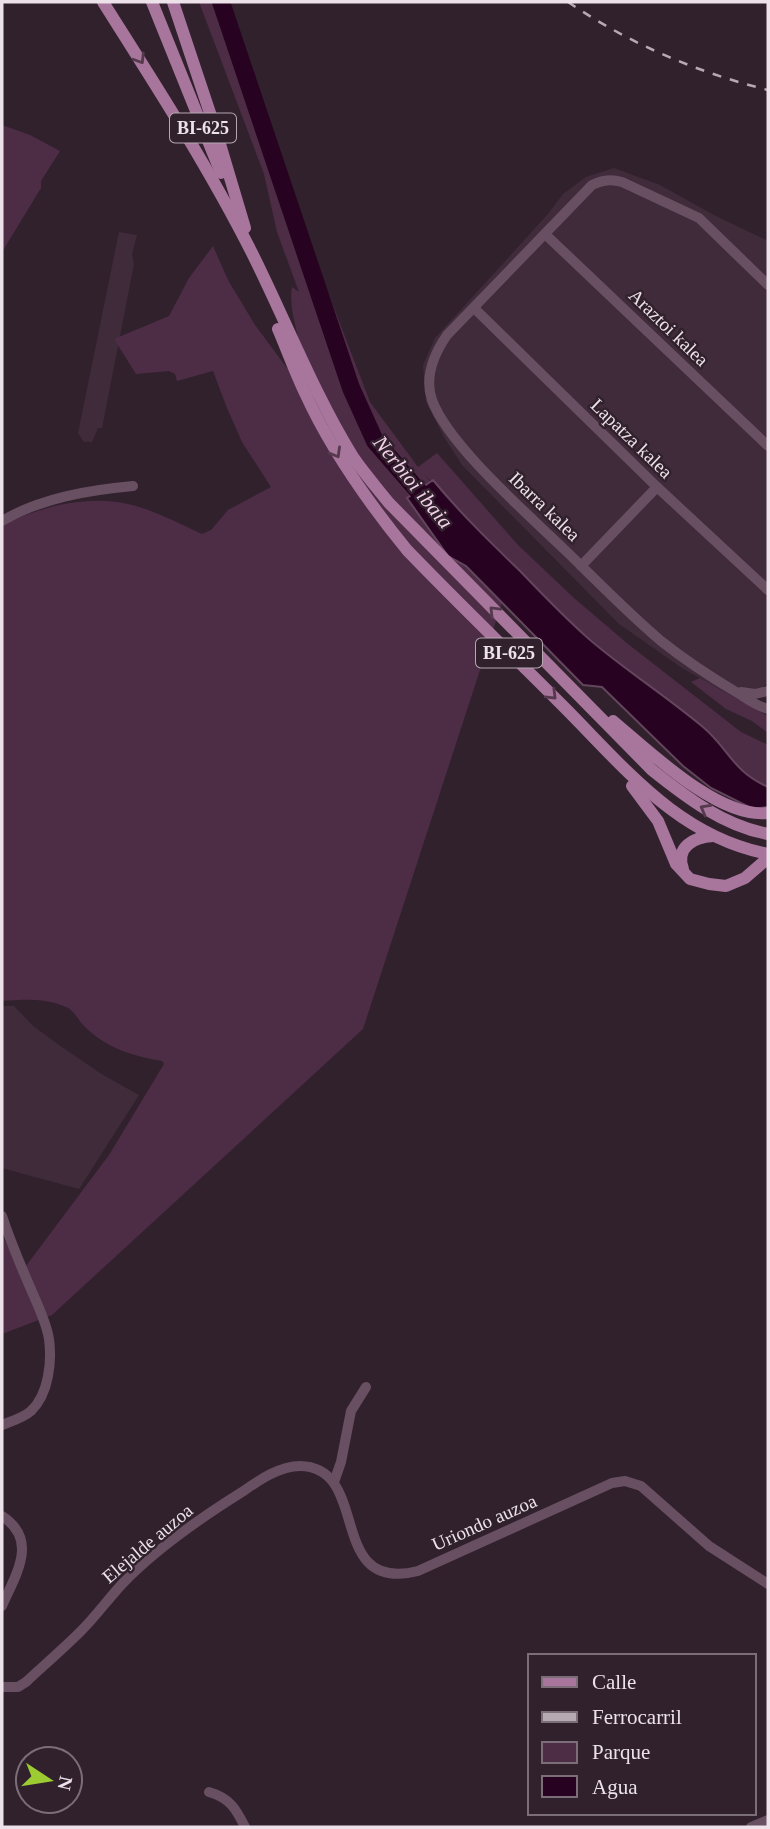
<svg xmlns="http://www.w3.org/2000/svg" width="770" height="1829" viewBox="0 0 770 1829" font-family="Georgia,serif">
	<rect width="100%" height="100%" fill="#31212d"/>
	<!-- built -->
	<g fill="#402b3b">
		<polygon points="614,168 660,185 714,215 768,241 768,683 743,702 682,668 619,624 462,465 444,437 426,402 423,365 435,338 548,214 563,194 586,177"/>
		<polygon points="119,232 137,235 132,254 134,264 102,428 98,428 92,442 84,442 78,433"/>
		<polygon points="2,1006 14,1006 33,1026 59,1045 103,1075 139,1095 79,1189 2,1168"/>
	</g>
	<!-- green -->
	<g fill="#4d2d46">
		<path d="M199 2H222L301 222 370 402 418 467 437 453 518 545 574 598 628 644 741 732 768 745V787C746 777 735 765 722 746L562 616 425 475 508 584 363 1029 52 1315 2 1334V1236L23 1270 109 1155 164 1064 162 1061C132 1056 106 1048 84 1026 78 1020 74 1010 66 1007 47 998 22 999 2 1001V525C43 506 88 494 132 505 156 511 180 524 202 534L211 530 228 510 271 487 242 442 227 408 213 371 177 381 175 374 169 371 136 374 114 339 169 316 189 278 213 246 228 280 255 325 287 368 299 372C306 343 287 316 292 287L299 292 277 232 264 174Z"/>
		<polygon points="2,125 30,135 60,151 41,181 41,188 2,252"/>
		<polygon points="700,678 768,716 768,733 752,721 726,709 691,682"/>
	</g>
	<!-- water -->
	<path fill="#280221" stroke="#63455d" stroke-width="2" d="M433 480C460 513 490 542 521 572 543 595 565 618 589 639 625 670 666 696 703 727 730 750 732 771 768 787V807L753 809 711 788 683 766 602 687 583 685 466 566 448 556 407 498Z"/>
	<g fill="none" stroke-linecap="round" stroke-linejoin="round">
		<!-- river -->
		<polyline stroke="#280221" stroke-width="18" points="221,2 351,388 375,441 432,507"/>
		<!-- minor -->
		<g stroke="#684f62" stroke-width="10">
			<polyline points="545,234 768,446"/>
			<path d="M768 285 699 218 622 182C611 179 603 180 592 185L447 335C434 354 424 377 432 400 448 445 529 515 565 550 596 580 628 613 661 641 685 660 709 676 736 692 746 698 756 706 768 709"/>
			<polyline points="474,308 657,487 768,590"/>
			<path d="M2 521C41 498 89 490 133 486"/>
			<polyline points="581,566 657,487"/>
			<polyline points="741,692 755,694 768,691"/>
			<path d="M2 1216C10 1240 20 1264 30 1287 37 1304 46 1321 49 1339 52 1361 49 1394 31 1411 23 1418 12 1421 2 1425"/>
			<polyline points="334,1482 341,1462 351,1411 366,1387"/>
			<path d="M2 1516C39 1540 16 1574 2 1606"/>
			<path d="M2 1687H18L26 1682C44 1665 63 1649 81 1631 96 1616 109 1598 123 1583 156 1549 202 1517 242 1492 258 1481 279 1466 300 1466 372 1467 325 1594 418 1571L612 1483 625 1481 641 1486 709 1546 768 1584"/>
			<path d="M209 1792C230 1798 236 1809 245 1827"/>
			<polyline points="751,1827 768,1820"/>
		</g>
		<!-- major -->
		<g stroke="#a8759c" stroke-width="12">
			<path d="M103 2C155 84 208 166 252 253 286 321 313 392 353 457 364 473 377 488 389 503L652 770C687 798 724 826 768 834"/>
			<polyline points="152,2 221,173"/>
			<polyline points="173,2 217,134 245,228"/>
			<path d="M278 329C287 350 295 372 305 393 331 450 367 501 407 550 456 601 507 650 557 700 621 763 675 836 768 854"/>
			<path d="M613 721C650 752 719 819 768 813"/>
			<polyline points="632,786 658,821 676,864 690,879 709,884 726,886 745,878 768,858"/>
			<path d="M683 869C675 847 694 837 713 836"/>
		</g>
		<!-- rail -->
		<path stroke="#b6a9b2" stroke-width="2.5" stroke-dasharray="9 9" stroke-linecap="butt" d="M568 2C630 44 696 72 768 90"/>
	</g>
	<!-- one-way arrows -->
	<defs><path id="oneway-chevron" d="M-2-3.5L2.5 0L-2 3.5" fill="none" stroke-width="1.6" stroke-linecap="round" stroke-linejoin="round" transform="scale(1.75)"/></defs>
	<g stroke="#553a4e">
		<use href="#oneway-chevron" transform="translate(140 59) rotate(58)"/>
		<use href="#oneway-chevron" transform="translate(336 453) rotate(60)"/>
		<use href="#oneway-chevron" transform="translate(494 611) rotate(-135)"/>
		<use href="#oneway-chevron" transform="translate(552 695) rotate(45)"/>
		<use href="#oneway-chevron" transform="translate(705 809) rotate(-151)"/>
	</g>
	<g text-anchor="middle" stroke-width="5" stroke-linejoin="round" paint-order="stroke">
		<!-- shield labels -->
		<g fill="#31212d" stroke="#b5a8b1" stroke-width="2">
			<rect x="170" y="113.5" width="66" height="29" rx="5"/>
			<rect x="476" y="638.5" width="66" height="29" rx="5"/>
		</g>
		<g font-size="18" font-weight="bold" fill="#ede2ea">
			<text x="203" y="134">BI-625</text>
			<text x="509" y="659">BI-625</text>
		</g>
		<!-- street labels -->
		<g font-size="19" fill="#ede2ea" stroke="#31212d">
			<text transform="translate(669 327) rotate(44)" y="7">Araztoi kalea</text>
			<text transform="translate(632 438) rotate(44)" y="7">Lapatza kalea</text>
			<text transform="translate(545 506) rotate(44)" y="7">Ibarra kalea</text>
			<text transform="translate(484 1522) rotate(-24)" y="7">Uriondo auzoa</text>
			<text transform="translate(147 1543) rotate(-40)" y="7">Elejalde auzoa</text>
		</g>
		<!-- water labels -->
		<g font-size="21" font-style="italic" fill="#f5d2ec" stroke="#31212d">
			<text transform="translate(413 482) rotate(51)" y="7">Nerbioi ibaia</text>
		</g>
	</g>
	<!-- border -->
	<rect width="770" height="1829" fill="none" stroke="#ede2ea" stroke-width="7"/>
	<!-- legend -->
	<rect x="528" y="1654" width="228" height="161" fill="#31212d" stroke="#7c6e79" stroke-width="2"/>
	<rect x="542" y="1677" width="35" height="10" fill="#a8759c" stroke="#7c6e79" stroke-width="2"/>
	<text x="592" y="1689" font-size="21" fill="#ede2ea">Calle</text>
	<rect x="542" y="1712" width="35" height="10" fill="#b6a9b2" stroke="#7c6e79" stroke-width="2"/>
	<text x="592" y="1724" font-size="21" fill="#ede2ea">Ferrocarril</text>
	<rect x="542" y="1742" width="35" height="21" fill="#4d2d46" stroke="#7c6e79" stroke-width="2"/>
	<text x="592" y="1759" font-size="21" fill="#ede2ea">Parque</text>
	<rect x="542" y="1776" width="35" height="21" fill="#280221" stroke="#7c6e79" stroke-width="2"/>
	<text x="592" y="1794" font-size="21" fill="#ede2ea">Agua</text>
	<!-- north arrow -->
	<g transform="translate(49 1780) rotate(102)"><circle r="33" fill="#31212d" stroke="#7c6e79" stroke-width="2"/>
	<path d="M0-5L12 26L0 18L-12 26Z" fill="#9ccb32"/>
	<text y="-10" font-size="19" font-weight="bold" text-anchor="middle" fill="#ede2ea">N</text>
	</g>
</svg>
